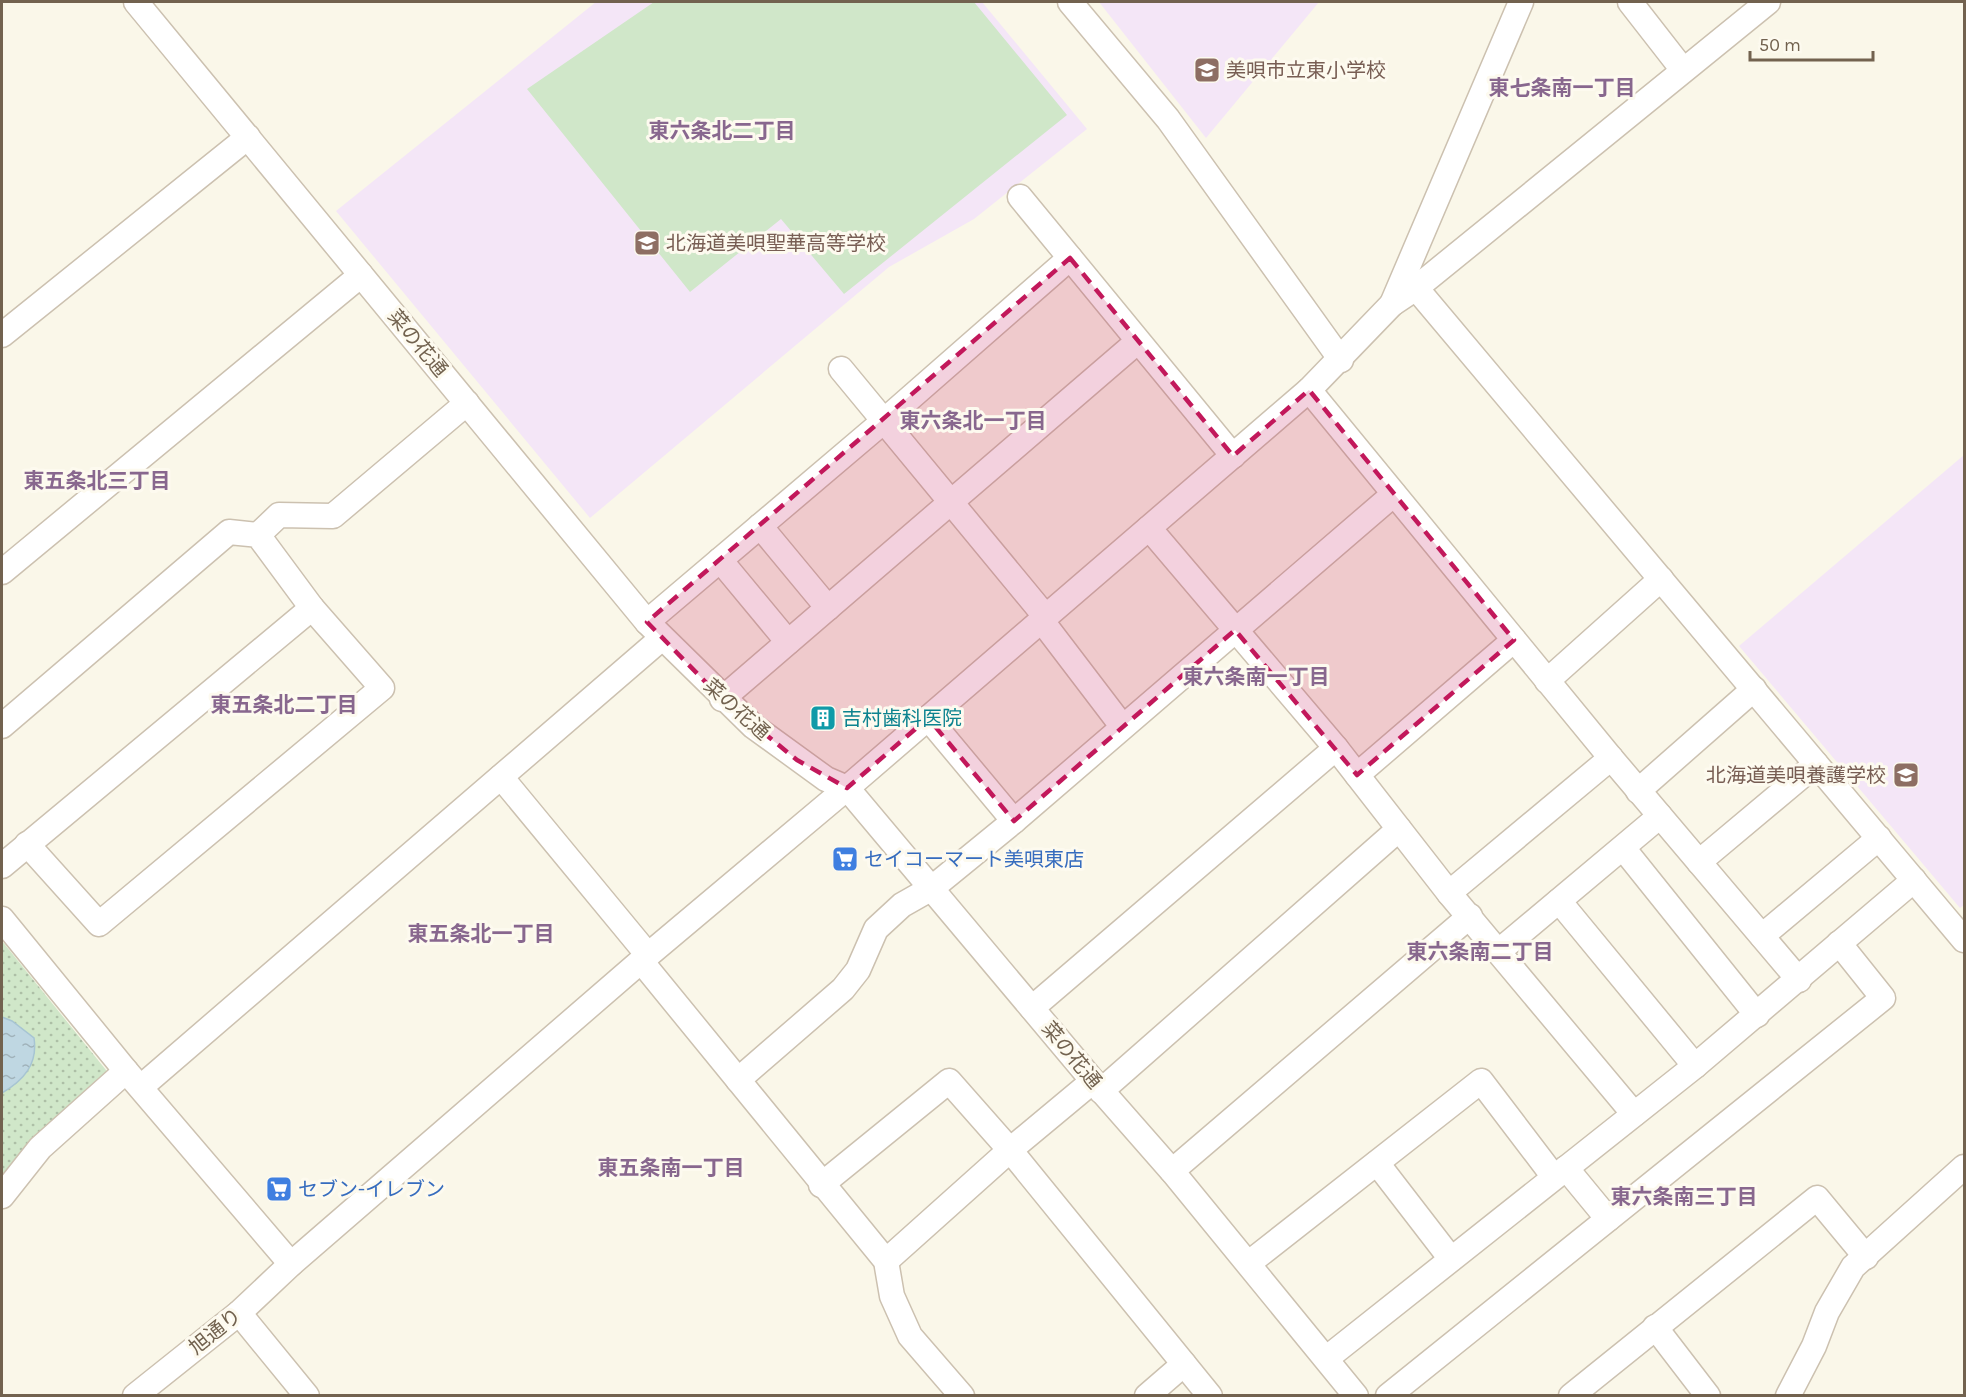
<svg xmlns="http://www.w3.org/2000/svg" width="1966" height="1397" viewBox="0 0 1966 1397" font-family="Karla,'Noto Sans JP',sans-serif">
	<defs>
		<pattern id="park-dots" width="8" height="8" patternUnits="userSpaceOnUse" patternTransform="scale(1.5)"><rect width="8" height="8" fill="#d0e7c9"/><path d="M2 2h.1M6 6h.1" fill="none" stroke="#adbfa6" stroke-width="1.8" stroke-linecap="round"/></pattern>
		<pattern id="water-ripples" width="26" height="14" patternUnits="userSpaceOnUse" patternTransform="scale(1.5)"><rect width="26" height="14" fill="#bfd7e2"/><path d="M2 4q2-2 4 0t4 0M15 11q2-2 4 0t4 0" fill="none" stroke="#a0b2ba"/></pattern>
	</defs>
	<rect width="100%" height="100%" fill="#faf7e9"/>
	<!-- education -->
	<g fill="#f4e6f7">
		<polygon points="596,2 982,2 1087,129 974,219 889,267 590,518 336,211"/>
		<polygon points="1099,2 1319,2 1206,138"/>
		<polygon points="1964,455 1964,905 1960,908 1739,646"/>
	</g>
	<!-- park -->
	<polygon fill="url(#park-dots)" points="2,941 110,1075 2,1181"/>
	<!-- garden -->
	<polygon fill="#d0e7c9" points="654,2 974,2 1067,115 844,294 781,219 690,292 527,89"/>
	<!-- water -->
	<path fill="url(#water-ripples)" stroke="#a7c5d3" stroke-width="1.5" d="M2 1017 12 1021 34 1038C38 1064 24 1080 2 1093Z"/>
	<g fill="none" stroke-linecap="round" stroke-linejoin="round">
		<defs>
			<g id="minor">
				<polyline points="136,2 647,622 753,726 826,779 847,788 1093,1081 1172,1171 1356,1396"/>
				<polyline points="1070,2 1168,119 1341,360"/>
				<polyline points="1630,2 1683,70"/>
				<polyline points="1020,197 1233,456"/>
				<polyline points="1416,288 1964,940"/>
				<polyline points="1392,304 1521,2"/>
				<polyline points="2,335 248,137"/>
				<polyline points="841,369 1045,616 1045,625 1122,726"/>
				<polyline points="1309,390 1611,758 1799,980"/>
				<polyline points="760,526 828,608"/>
				<polyline points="1149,528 1336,748 1449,893 1634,1114"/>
				<polyline points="258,535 279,515 333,516 467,403"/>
				<polyline points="720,560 788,642"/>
				<polyline points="2,572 361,275"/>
				<polyline points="647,622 885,420 1070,258"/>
				<polyline points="1547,681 1661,579"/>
				<polyline points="722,699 1137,342"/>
				<polyline points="928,718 1014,821"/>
				<polyline points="2,726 229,532 258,535 312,608 382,688 99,924 27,844"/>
				<polyline points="1357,775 1514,640"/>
				<polyline points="501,777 648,955"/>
				<polyline points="1638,791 1754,689"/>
				<polyline points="1623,848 1757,1015"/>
				<polyline points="1699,862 1816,764"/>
				<polyline points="2,866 312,608"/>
				<polyline points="1449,893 1611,758"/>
				<polyline points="1559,901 1695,1066"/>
				<polyline points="2,919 126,1071 291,1264"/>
				<polyline points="1762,936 1879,838"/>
				<polyline points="1499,951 1660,816"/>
				<polyline points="641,961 886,1261 892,1296 910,1336 962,1396"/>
				<polyline points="1032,1008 1336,748"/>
				<polyline points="738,1080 843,989 858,970 876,929 902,905 932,888 1014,821 1394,494"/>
				<polyline points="141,1087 662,638"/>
				<polyline points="1101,1091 1399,829"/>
				<polyline points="1377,1163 1451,1259"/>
				<polyline points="1566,1168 1608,1219"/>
				<polyline points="1172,1171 1470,916"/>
				<polyline points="821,1185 949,1081 1010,1150 1210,1396"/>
				<polyline points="2,1196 40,1148 126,1071"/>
				<polyline points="886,1261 1010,1150 1093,1081"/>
				<polyline points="1249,1263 1481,1081 1554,1177"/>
				<polyline points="239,1313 307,1396"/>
				<polyline points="1655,1327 1708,1396"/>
				<polyline points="1327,1358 1695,1066 1914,880"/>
				<polyline points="135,1396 239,1313 291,1264 641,961 847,788 1309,390 1392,304 1416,288 1768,2"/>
				<polyline points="1147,1396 1184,1364"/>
				<polyline points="1388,1396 1883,998 1839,943"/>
				<polyline points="1571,1396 1817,1198 1866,1257"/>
				<polyline points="1788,1396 1814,1346 1827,1312 1853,1267 1964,1167"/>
			</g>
		</defs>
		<!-- minor casing -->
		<use href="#minor" stroke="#ccc1b0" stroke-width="27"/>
		<!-- minor -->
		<use href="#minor" stroke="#fff" stroke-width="24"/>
	</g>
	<!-- marked area -->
	<path fill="#c2185b" fill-opacity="0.2" stroke="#c2185b" stroke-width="4.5" stroke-dasharray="12 8" stroke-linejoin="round" d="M1070 258 1233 456 1309 390 1514 640 1357 775 1235 630 1014 821 928 718 847 788 797 760 722 699 647 622Z"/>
	<!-- icons -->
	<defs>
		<symbol id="school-square" viewBox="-11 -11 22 22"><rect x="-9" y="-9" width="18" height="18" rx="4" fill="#8d6e63" stroke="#fdfaef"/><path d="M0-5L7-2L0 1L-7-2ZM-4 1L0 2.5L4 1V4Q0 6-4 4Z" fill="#fff"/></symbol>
		<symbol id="building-square" viewBox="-11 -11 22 22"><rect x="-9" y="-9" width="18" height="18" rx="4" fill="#0f9aa8" stroke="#fdfaef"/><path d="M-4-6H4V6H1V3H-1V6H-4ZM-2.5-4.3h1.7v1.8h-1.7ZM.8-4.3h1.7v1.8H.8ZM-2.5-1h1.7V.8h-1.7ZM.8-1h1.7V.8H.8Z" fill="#fff"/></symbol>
		<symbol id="supermarket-square" viewBox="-11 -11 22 22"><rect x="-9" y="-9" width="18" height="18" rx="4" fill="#3f7fe0" stroke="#fdfaef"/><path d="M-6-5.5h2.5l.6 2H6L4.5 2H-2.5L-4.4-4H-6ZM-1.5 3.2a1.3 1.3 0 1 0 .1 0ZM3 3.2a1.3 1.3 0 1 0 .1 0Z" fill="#fff"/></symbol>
	</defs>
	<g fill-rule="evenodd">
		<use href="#school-square" x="1192" y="55" width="30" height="30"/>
		<use href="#school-square" x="632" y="228" width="30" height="30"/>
		<use href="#building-square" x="808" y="703" width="30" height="30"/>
		<use href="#school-square" x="1891" y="760" width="30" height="30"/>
		<use href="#supermarket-square" x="830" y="844" width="30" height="30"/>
		<use href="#supermarket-square" x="264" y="1174" width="30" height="30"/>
	</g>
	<g text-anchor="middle" stroke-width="6" stroke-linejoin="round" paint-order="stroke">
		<!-- education labels -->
		<g font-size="20" fill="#785e54" stroke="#fdfaef" text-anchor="start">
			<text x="1226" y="77">美唄市立東小学校</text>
			<text x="666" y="250">北海道美唄聖華高等学校</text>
			<text x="1886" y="782" text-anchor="end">北海道美唄養護学校</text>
		</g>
		<!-- street labels -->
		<g font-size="20" fill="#72624f" stroke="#fdfaef">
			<text transform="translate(418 343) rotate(50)" y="7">菜の花通</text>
			<text transform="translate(737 709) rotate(42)" y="7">菜の花通</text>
			<text transform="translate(1072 1055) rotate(50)" y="7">菜の花通</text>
			<text transform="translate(215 1331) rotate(-39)" y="7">旭通り</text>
		</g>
		<!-- culture labels -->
		<g font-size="20" fill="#0d838f" stroke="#fdfaef" text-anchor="start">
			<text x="842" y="725">吉村歯科医院</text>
		</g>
		<!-- shop labels -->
		<g font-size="20" fill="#366cbe" stroke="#fdfaef" text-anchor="start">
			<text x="864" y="866">セイコーマート美唄東店</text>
			<text x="298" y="1196">セブン-イレブン</text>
		</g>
		<!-- neighbourhood labels -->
		<g font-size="21" font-weight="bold" fill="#88678e" stroke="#fdfaef">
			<text x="1562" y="95">東七条南一丁目</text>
			<text x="722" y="138">東六条北二丁目</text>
			<text x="973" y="428">東六条北一丁目</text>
			<text x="97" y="488">東五条北三丁目</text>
			<text x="1256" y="684">東六条南一丁目</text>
			<text x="284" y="712">東五条北二丁目</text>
			<text x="481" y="941">東五条北一丁目</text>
			<text x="1480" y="959">東六条南二丁目</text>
			<text x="671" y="1175">東五条南一丁目</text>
			<text x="1684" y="1204">東六条南三丁目</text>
		</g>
	</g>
	<!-- border -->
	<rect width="1966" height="1397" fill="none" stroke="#72624f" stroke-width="6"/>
	<!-- scale -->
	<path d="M1750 51v9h123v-9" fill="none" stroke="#72624f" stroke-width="3"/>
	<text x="1759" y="51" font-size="18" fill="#72624f" stroke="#fdfaef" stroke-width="4.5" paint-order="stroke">50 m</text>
</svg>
